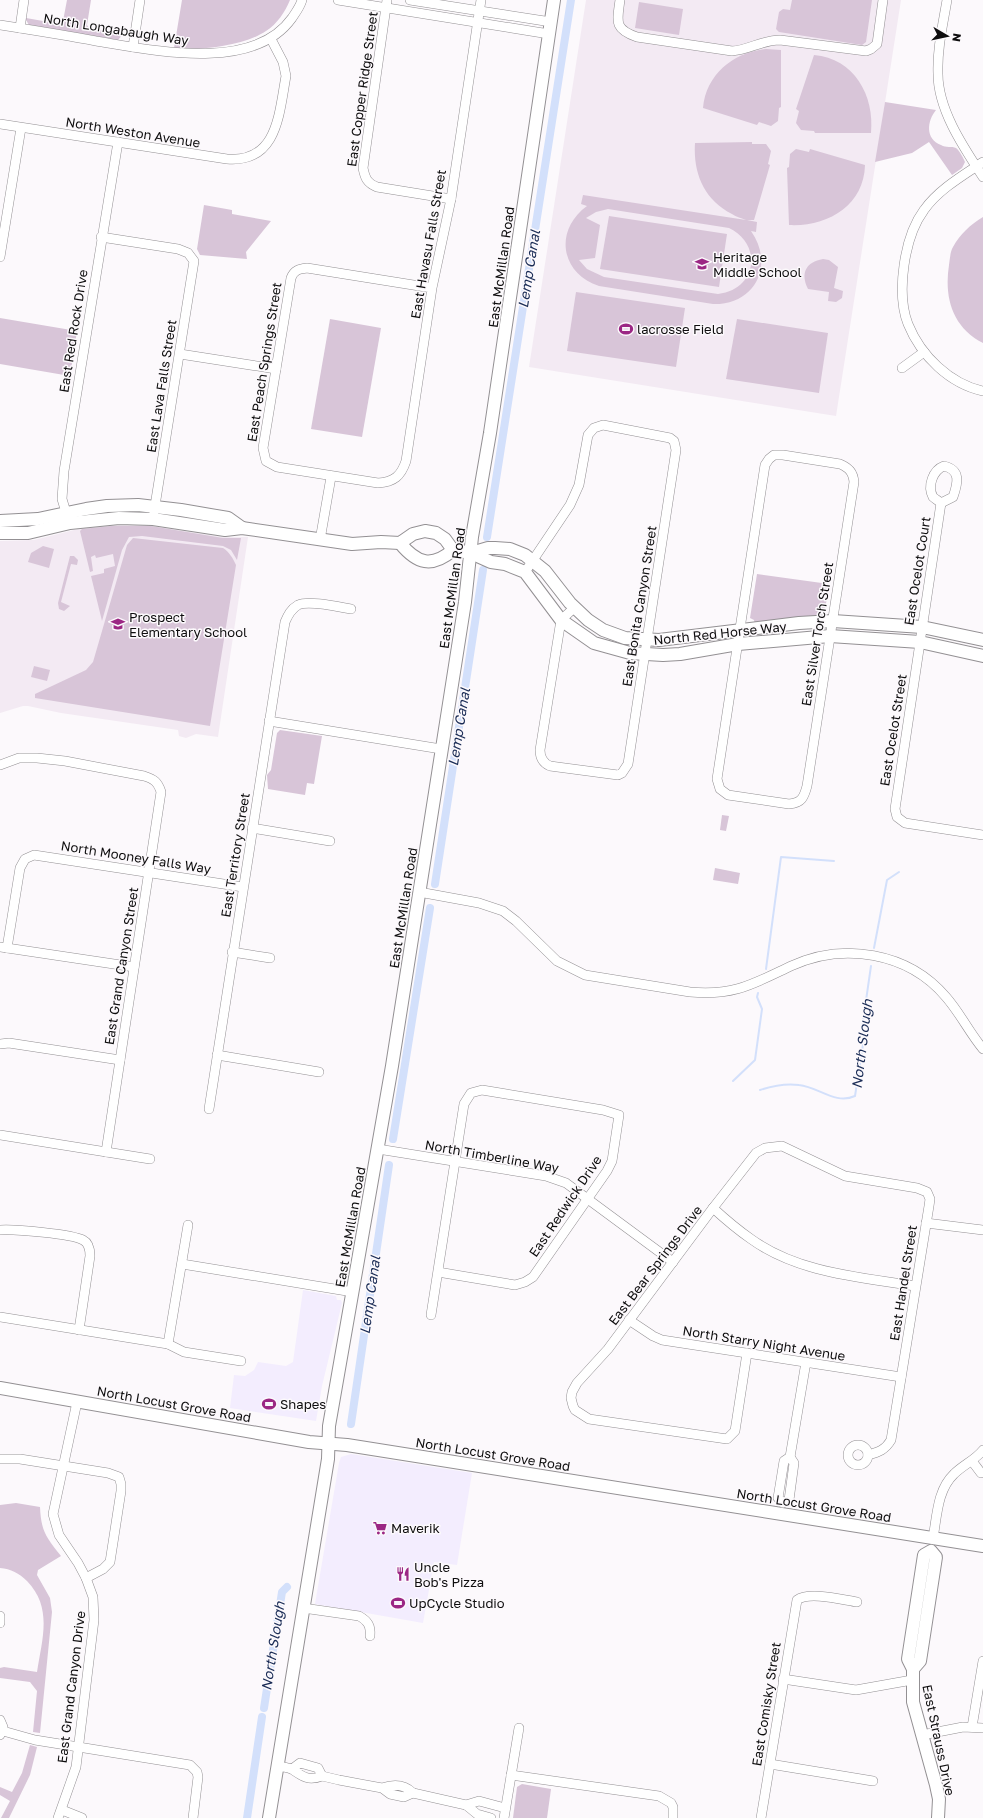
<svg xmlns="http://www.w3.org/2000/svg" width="983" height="1818" viewBox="0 0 983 1818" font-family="'Golos Text',sans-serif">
	<rect width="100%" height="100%" fill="#fcf9fc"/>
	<!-- commercial -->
	<g fill="#f3edfe">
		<polygon points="303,1290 336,1296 337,1300 341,1300 342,1303 322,1386 316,1421 230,1408 234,1375 245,1376 254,1370 258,1362 286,1366 293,1362"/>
		<polygon points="351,1454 472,1473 457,1565 434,1562 423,1623 315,1604 339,1463 341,1457"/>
	</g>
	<!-- built -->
	<g fill="#f3eaf3">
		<polygon points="586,0 901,0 836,416 529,367"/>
		<polygon points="130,524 152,526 223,537 248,537 218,737 196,734 186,738 179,736 178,730 61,713 28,706 23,706 0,713 0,541 34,540 82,528"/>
	</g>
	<!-- green -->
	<g fill="#d8c5d8" fill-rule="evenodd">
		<polygon points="67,0 91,0 87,25 89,28 123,34 118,40 29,25 26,20 26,18 60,24 63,21"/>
		<path d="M182 0H290C285 12 277 24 266 31 244 46 199 51 174 48Z"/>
		<polygon points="792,0 872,0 866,42 862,45 779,32 776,29 779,12 783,9 790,10"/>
		<polygon points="639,2 683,9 679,35 635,28"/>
		<path d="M766 49 781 50V107L779 108 778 121 771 126 759 122 757 125 703 108C706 74 734 52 766 49Z"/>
		<path d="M814 55C854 58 875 96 871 133H815L814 131 801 130 796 123 799 111 796 109Z"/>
		<path d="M885 102 936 110C927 121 925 139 941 145 946 148 952 146 956 148 960 151 963 158 965 162L962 168 952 175 929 142 912 153 875 162Z"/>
		<path d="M752 142V144H766L771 151 768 164 770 165 754 220H747L757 222 756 232 751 231C775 265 755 305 713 304L599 286C560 273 554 230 587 206L581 204 583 195 746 220C742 218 736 217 732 214 704 200 693 173 695 143ZM608 209 729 228C763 244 757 290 718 294L604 277 587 269 579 260 595 258 600 225 586 218 596 212Z"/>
		<path d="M796 149 809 152 810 149 865 165C864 206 827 227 789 225L787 168 789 167 790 154Z"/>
		<polygon points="204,205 232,210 232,214 271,221 246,252 247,259 200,255 197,249"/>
		<polygon points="609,216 727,234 719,287 600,269"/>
		<path d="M983 217V343C952 327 944 297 949 265 950 259 950 252 953 247 960 234 970 225 983 217Z"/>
		<path d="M823 259 829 260 838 267 834 288 843 291 842 298 836 302 828 301 829 292 808 289C800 273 806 262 823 259Z"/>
		<polygon points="576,292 685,308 676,367 567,351"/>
		<polygon points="0,318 77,331 70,376 0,364"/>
		<polygon points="330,319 381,328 362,437 311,429"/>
		<polygon points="737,319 828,333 819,393 726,379"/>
		<polygon points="111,526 151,526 223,538 241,538 237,560 231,550 223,546 142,536 129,537 122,550 102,621 91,576 104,573 104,569 115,566 113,554 96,558 95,555 91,557 93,571 90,572 80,531 82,529"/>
		<path d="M133 538 223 548C229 552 233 558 236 565L210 726 35 698V694L86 670 93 662 127 545Z"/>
		<polygon points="43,546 54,549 49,568 28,562 31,553"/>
		<polygon points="70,556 74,556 78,560 77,565 71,564 61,602 70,606 64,611 59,609 58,603"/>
		<polygon points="757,574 829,584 825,610 821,613 821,618 755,625 754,620 750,618"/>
		<polygon points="34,666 50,670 47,681 31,677"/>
		<polygon points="280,730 322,736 314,784 307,783 305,795 268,789 267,775 271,770 277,733"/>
		<polygon points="722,815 729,816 726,831 720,830"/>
		<polygon points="715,868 740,873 738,884 713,880"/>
		<path d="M16 1503 40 1507C41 1531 46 1537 61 1556L38 1570 37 1575 50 1598 52 1612 40 1733 33 1732 37 1691 30 1682 0 1678V1668L4 1667 37 1672C42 1639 53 1608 27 1581 19 1573 11 1569 0 1568V1505Z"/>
		<polygon points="30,1745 37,1747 30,1775 9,1818 1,1818 10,1801 0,1795 0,1787 12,1792 22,1773"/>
		<polygon points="522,1784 551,1789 547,1818 513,1818 517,1787"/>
	</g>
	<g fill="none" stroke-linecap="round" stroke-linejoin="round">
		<!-- stream -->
		<g stroke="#d3e0fb" stroke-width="2">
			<polyline points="874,948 887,880 899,872"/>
			<polyline points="766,969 781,857 834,861"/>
			<polyline points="733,1081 755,1060 762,1009 757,997 758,993"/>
			<path d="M760 1090C772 1086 785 1083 799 1085 819 1087 835 1105 855 1096L864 1038 862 1028 871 966"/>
		</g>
		<!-- canal -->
		<g stroke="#d3e0fb" stroke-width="8">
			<polyline points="487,537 571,0"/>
			<polyline points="435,884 483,570"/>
			<polyline points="393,1139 430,908"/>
			<polyline points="351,1424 389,1165"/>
			<polyline points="264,1708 282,1592 287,1587"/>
			<polyline points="247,1818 262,1717"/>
		</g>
		<defs>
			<g id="street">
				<polyline points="338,0 549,34"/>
				<path d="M387 0 363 168C365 178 367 183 377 187L451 199"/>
				<polyline points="410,0 551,22"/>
				<path d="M620 0C617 22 614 29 637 37L732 51C749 50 762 40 780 40L866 51 871 49 877 44 883 0"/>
				<path d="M947 0C943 24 937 49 938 74 938 110 964 148 983 177"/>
				<path d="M0 25C32 30 64 35 96 41 152 50 253 73 292 18 296 12 300 7 302 0"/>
				<polyline points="20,28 24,0"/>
				<polyline points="133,47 140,0"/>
				<path d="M0 124 227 159C278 163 279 113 286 76L283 62 271 39"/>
				<path d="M983 162C962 176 938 190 924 210 904 237 896 293 908 324 921 356 950 384 983 391"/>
				<polyline points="101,237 178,249 188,253 194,261 154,512"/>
				<polyline points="0,257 21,128"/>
				<path d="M432 288 307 268C299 269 294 270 291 278L263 448 266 461 277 467 378 483C394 482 401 476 406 461L432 288 451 199 481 0"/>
				<polyline points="180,354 276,369"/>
				<polyline points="902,368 924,352"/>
				<path d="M774 455H783L840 464C849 468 853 472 854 482L807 786C804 797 802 803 789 804L728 795 720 789 717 779 765 465 769 459Z"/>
				<path d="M944 466C961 470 958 483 953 497L941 503C939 501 935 499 933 497 927 486 933 470 944 466Z"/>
				<polyline points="941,503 895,809 897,817 905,823 983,835"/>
				<polyline points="68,519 62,499 64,471 118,142"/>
				<polyline points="320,540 331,477"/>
				<path d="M525 572 570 505 579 485 588 435 594 428 603 425 670 438 674 441 676 450 628 764 622 773 618 775 550 766C543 763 540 758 540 750L561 620 574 608"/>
				<polyline points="269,721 441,749"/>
				<path d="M0 765 19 758H37L65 761 144 776C154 779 158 782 161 792L106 1152"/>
				<polyline points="252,828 330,841"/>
				<path d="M419 892 479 903 503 911 516 921 557 961 585 975 690 992C734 996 753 984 791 966 843 942 908 952 946 997 960 1013 969 1032 983 1049"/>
				<polyline points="0,947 134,967"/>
				<polyline points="7,948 20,868 25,859 34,855 243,887"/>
				<polyline points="232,952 270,958"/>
				<polyline points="0,1044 9,1043 120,1060"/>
				<polyline points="217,1055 319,1072"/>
				<path d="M209 1109 285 622C288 615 291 609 298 605 309 600 339 607 351 609"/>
				<polyline points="0,1135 150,1159"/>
				<polyline points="378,1149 546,1176 566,1183 673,1262"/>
				<path d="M713 1208C725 1219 738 1230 751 1239 798 1273 860 1277 915 1286"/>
				<polyline points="926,1223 983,1230"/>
				<path d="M0 1230C15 1229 72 1234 83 1240 89 1243 90 1250 90 1256L79 1330"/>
				<polyline points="182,1264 353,1292"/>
				<polyline points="431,1315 464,1104 471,1093 482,1090 603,1110 619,1115 612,1161 607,1171 533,1277 525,1282 515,1285 438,1272"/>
				<polyline points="0,1317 168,1344 184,1352 241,1361"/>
				<polyline points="629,1320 653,1336 662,1340 901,1377"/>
				<polyline points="168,1344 188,1225"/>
				<path d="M747 1353 735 1431 727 1439 589 1419 575 1410 573 1406 571 1398 572 1392 577 1383 608 1349 713 1208 756 1153 765 1148 782 1146 845 1176 917 1188 927 1192 930 1199 929 1206 891 1440C885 1450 879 1452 868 1455"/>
				<circle cx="858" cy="1455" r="10"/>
				<polygon points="790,1457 794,1463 789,1500 783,1503 778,1498 784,1461"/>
				<polyline points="790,1457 806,1362"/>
				<polyline points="0,1459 20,1459 108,1473 119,1477 121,1484 121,1491 110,1562 103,1569 86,1578"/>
				<polyline points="972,1461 981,1473"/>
				<path d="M933 1538C937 1517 937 1490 954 1474 963 1465 975 1460 983 1450"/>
				<path d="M303 1608 359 1616C368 1621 371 1626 370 1636"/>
				<polyline points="0,1616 0,1623"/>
				<polyline points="783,1679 856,1690 912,1680"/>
				<polyline points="0,1720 3,1727 0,1735"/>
				<polyline points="972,1727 983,1661"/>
				<polyline points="3,1731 35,1740 190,1765 197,1772 198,1777 193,1818"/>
				<polyline points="922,1735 963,1727 983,1728"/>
				<polyline points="770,1764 873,1781"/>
				<path d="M277 1766C282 1767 289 1767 293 1770 303 1777 309 1781 322 1776L318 1768 300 1763 292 1769"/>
				<polyline points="511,1775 659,1796 671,1803 673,1807 673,1818"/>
				<path d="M322 1776 339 1780 382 1788 390 1794 404 1797 413 1793C404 1784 394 1784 382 1788"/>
				<polyline points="413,1793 466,1805"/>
				<polyline points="62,1810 82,1818"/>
				<polyline points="58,1818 76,1767 94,1620 93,1597 86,1578 78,1563 59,1535 53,1514 77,1402"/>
				<polyline points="491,1818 477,1814 466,1805 479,1801 505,1808"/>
				<polyline points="504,1818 519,1728"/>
				<path d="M761 1818 797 1600C809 1591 843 1600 857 1602"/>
			</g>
			<g id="secondary">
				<polyline points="0,521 38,519 86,509 107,506 138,505 181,510 228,518 242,528"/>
				<polyline points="0,533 28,533 70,523 119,518 153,519 225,530 242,528 352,544 381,542 400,543 413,534 425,531 436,533 445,539 453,550 471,553 491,562 505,564 525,572 561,620 594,643 630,653 663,655 680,654 738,644 830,636 920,642 983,656"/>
				<path d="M400 543C417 564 432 568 453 550"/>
				<polyline points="471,553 488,548 495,548 510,549 525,555 545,571 570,603 588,620 603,630 625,638 659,640 799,623 833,621 922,627 983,640"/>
				<polyline points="0,1388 309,1442 347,1445 983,1546"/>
				<polygon points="931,1551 936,1557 920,1661 913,1669 908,1659 924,1555"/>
				<polyline points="913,1669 913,1702 936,1785 939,1799 938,1818"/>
				<polyline points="269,1818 328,1459 329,1426 392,1066 465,602 472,537 490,433 554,0"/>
			</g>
		</defs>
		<!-- street casing -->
		<use href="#street" stroke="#939093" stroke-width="10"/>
		<!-- secondary casing -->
		<use href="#secondary" stroke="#939093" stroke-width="14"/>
		<!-- street -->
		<use href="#street" stroke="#fff" stroke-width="9"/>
		<!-- secondary -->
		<use href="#secondary" stroke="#fff" stroke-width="12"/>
	</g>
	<!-- icons -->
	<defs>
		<symbol id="school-bare" viewBox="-9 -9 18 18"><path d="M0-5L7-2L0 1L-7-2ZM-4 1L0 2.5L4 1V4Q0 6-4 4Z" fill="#9b2784" stroke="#fcf9fc" stroke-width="2.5" paint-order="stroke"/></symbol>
		<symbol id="stadium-bare" viewBox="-9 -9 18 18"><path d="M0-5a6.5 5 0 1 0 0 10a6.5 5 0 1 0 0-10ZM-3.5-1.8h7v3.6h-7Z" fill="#9b2784" stroke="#fcf9fc" stroke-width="2.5" paint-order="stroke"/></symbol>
		<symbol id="supermarket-bare" viewBox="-9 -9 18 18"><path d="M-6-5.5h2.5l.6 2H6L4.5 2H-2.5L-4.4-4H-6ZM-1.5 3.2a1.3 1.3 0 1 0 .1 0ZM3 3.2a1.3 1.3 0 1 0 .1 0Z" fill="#9b2784" stroke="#fcf9fc" stroke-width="2.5" paint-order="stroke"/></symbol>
		<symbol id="restaurant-bare" viewBox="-9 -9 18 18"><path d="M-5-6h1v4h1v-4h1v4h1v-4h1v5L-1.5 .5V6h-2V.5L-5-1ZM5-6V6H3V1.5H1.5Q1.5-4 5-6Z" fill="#9b2784" stroke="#fcf9fc" stroke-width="2.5" paint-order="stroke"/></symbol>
	</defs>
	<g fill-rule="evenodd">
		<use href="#school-bare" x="692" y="254" width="20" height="20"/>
		<use href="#stadium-bare" x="616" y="319" width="20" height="20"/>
		<use href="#school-bare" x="108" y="614" width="20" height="20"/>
		<use href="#stadium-bare" x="259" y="1394" width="20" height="20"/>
		<use href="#supermarket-bare" x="370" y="1518" width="20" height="20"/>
		<use href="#restaurant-bare" x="393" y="1564" width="20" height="20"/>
		<use href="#stadium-bare" x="388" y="1593" width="20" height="20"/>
	</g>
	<g text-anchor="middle" stroke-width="3" stroke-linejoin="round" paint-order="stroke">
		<!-- street labels -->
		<g font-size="13" fill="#0e0d0e" stroke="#fcf9fc">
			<text transform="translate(116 29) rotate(9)" y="5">North Longabaugh Way</text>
			<text transform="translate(362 89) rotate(-82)" y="5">East Copper Ridge Street</text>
			<text transform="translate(133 132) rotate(9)" y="5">North Weston Avenue</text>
			<text transform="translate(428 244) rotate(-80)" y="5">East Havasu Falls Street</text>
			<text transform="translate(501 267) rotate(-82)" y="5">East McMillan Road</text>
			<text transform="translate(73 331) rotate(-81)" y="5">East Red Rock Drive</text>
			<text transform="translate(264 362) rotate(-81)" y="5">East Peach Springs Street</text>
			<text transform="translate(161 386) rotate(-81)" y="5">East Lava Falls Street</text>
			<text transform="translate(917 571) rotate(-81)" y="5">East Ocelot Court</text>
			<text transform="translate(452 588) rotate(-82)" y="5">East McMillan Road</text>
			<text transform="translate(639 606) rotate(-81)" y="5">East Bonita Canyon Street</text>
			<text transform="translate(720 633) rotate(-6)" y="5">North Red Horse Way</text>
			<text transform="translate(817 634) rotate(-81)" y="5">East Silver Torch Street</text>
			<text transform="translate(893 730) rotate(-81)" y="5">East Ocelot Street</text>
			<text transform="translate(235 855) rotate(-81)" y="5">East Territory Street</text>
			<text transform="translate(136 857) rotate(9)" y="5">North Mooney Falls Way</text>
			<text transform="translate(403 908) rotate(-81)" y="5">East McMillan Road</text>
			<text transform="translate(121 966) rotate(-81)" y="5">East Grand Canyon Street</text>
			<text transform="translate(492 1156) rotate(10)" y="5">North Timberline Way</text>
			<text transform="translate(565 1206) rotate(-56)" y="5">East Redwick Drive</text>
			<text transform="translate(350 1227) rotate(-80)" y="5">East McMillan Road</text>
			<text transform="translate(655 1265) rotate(-53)" y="5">East Bear Springs Drive</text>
			<text transform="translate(903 1283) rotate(-81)" y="5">East Handel Street</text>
			<text transform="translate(764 1343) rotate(9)" y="5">North Starry Night Avenue</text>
			<text transform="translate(174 1404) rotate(10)" y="5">North Locust Grove Road</text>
			<text transform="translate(493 1454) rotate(9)" y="5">North Locust Grove Road</text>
			<text transform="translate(814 1505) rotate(9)" y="5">North Locust Grove Road</text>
			<text transform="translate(71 1687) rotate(-83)" y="5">East Grand Canyon Drive</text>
			<text transform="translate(766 1704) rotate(-81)" y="5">East Comisky Street</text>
			<text transform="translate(939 1740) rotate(78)" y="5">East Strauss Drive</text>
		</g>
		<!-- poi labels -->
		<g font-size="13" fill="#0e0d0e" stroke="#fcf9fc" text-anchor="start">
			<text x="713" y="262">Heritage<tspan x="713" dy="15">Middle School</tspan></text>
			<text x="637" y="334">lacrosse Field</text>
			<text x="129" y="622">Prospect<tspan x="129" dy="15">Elementary School</tspan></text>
			<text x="280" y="1409">Shapes</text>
			<text x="391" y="1533">Maverik</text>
			<text x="414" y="1572">Uncle<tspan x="414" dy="15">Bob's Pizza</tspan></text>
			<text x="409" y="1608">UpCycle Studio</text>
		</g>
		<!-- water labels -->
		<g font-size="14" font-style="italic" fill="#1a2c56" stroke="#fcf9fc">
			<text transform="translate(529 269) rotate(-81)" y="5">Lemp Canal</text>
			<text transform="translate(459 727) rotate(-81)" y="5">Lemp Canal</text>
			<text transform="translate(862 1044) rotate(-83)" y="5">North Slough</text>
			<text transform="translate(370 1295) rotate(-82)" y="5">Lemp Canal</text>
			<text transform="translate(273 1646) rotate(-81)" y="5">North Slough</text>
		</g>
	</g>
	<!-- north arrow -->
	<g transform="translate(947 36) rotate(99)" stroke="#fcf9fc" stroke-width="3" paint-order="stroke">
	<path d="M0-3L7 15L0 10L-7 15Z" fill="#0e0d0e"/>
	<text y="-6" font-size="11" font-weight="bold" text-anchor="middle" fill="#0e0d0e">N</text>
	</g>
</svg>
